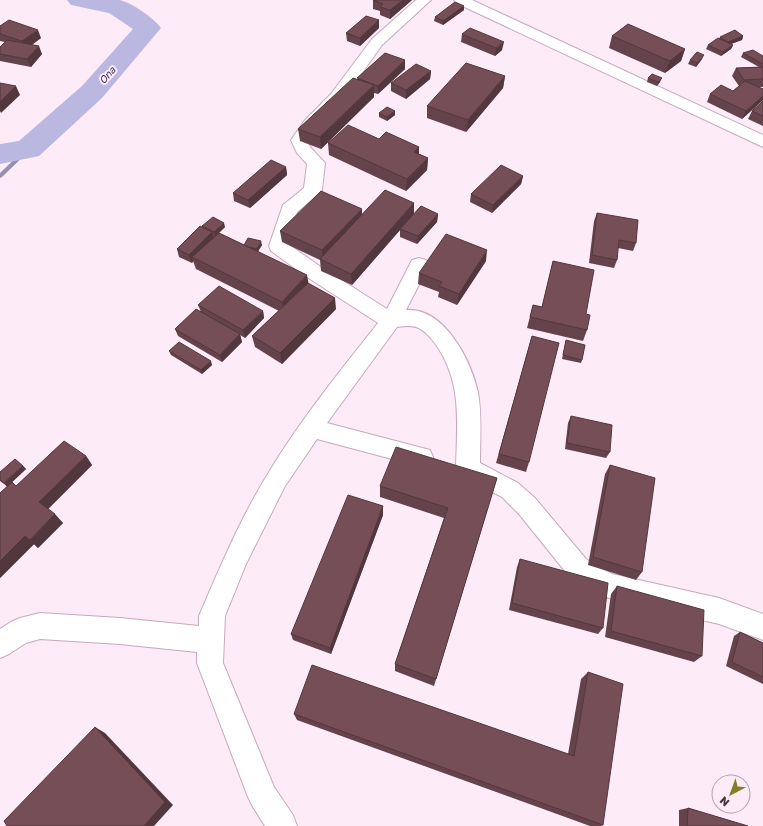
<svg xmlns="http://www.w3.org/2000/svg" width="763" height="826" viewBox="0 0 763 826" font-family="'Golos Text',sans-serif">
	<rect width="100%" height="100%" fill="#fdebf7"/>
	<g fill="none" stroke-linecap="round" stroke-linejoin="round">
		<!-- stream -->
		<polygon fill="#9791b0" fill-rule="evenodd" points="28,147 30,148 30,150 2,177 0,178 0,173 26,148"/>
		<!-- river -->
		<path fill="#bab8e0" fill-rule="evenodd" d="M67 0H120C132 3 154 18 161 28L102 98 39 156 0 164V144L19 141 82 86 133 29 109 13 71 5Z"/>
		<defs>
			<g id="minor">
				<path d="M416 0H431L382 45 343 100 317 128 307 140 310 147 325 163 322 190 319 194 297 212 288 244 321 267 387 309 412 260 419 258 426 260 429 265 406 310C444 307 471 360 478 392 482 415 480 440 480 463L518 483 535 498 586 559 593 564 612 574 719 598 763 614V640L719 624 609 598 575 582 568 575 519 514 502 497 461 476 456 468C457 422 463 381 434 342 422 327 416 324 397 327L327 423 430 450 433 457 430 464 422 467 317 439 285 486 246 564 225 616 223 663 274 787 293 815 297 826H265L253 807 248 797 197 663V652L120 644 40 639 26 643 9 654 0 658V629L11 622 20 618 40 613 120 618 199 626V616C220 567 241 517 269 472 301 419 340 371 378 323L307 277 271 251 269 246 283 205 304 188 307 164 297 153 291 140 305 120 331 94 372 39Z"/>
				<polygon points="454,0 472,0 763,135 763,147 456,3"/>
			</g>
		</defs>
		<!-- minor casing -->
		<use href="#minor" stroke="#c6a9bd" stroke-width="2"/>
		<!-- minor -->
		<use href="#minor" fill="#fff" fill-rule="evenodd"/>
	</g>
	<!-- wall -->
	<g fill="#65434c">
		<polygon points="373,0 412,0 390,19 380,15 380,11 373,9"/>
		<polygon points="464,6 464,10 443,25 434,21 435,17"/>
		<polygon points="379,20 379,28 360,46 347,41 346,33"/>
		<polygon points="0,26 41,38 32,45 42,54 31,67 0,61 0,47 5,42 0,41"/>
		<polygon points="462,34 502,50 495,56 461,42"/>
		<polygon points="612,36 685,49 681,61 665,73 609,48"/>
		<polygon points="743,36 742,40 730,44 733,45 731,49 721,56 706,49 708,45 719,39 720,37"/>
		<polygon points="743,53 763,56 763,87 759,87 763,89 763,100 742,119 707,102 710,94 733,91 739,86 732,76 736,68 759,67 741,57"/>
		<polygon points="702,59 696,67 688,64 690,60"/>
		<polygon points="405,60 405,69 378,94 374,93 374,97 321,149 300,141 298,129 357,79"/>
		<polygon points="431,71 430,79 406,99 391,91 391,83"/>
		<polygon points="505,76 503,88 466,132 427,118 427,106"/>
		<polygon points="648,78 660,82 657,86 647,82"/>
		<polygon points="763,101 763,126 748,119 752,111"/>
		<polygon points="395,111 395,115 387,121 379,117 379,113"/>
		<polygon points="379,139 419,147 419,154 428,158 427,170 406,191 329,155 328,143"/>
		<polygon points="286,167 287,175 250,208 234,201 233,193"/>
		<polygon points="523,176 521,184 492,213 470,202 471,194"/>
		<polygon points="414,203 414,214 438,214 437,222 417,244 400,237 400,230 352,285 321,271 320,260 282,242 280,231 362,215"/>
		<polygon points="597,213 636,243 633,251 618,248 617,260 614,268 589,263 594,221"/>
		<polygon points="202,226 225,227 219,233 244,245 262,245 258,251 308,284 336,309 282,364 255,347 252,336 279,311 196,269 193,261 192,263 179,257 177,249 202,227"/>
		<polygon points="486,261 457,305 438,297 439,292 418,284 419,273"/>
		<polygon points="553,261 586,314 587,330 583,341 527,328 533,305 542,307"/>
		<polygon points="198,305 263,311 264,318 245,338 240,335 242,342 222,362 178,336 175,329 201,312"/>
		<polygon points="532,336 529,462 526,472 496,463"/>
		<polygon points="566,340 582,360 581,363 562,359"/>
		<polygon points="169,351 212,365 202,374 171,355"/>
		<polygon points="571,416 610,452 606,458 565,449 568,423"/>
		<polygon points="86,456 92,465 48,509 63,523 38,548 34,544 0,578 7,486 0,481 0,472 23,466 26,469 12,482 16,486"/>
		<polygon points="610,465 642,572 636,580 588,565 605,474"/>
		<polygon points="497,478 434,686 395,671 395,664 444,518 380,497 380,486"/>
		<polygon points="383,506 383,515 331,654 293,640 291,634"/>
		<polygon points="520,559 603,628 598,634 509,610 517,567"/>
		<polygon points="617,586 702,656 694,662 605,637 611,594"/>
		<polygon points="740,632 763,643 763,684 726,666 734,636"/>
		<polygon points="588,672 603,825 601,826 590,826 297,720 294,714 568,754 581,679"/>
		<polygon points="688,808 748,826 679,826 679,810"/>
	</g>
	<!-- shaded-wall -->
	<g fill="#53373e">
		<polygon points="403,0 412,0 390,19 390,10"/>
		<polygon points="464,6 464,10 443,25 443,21"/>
		<polygon points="379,20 379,28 360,46 360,38"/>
		<polygon points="38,30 41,38 25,49 22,41"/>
		<polygon points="743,36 742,40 726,46 728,42"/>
		<polygon points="504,42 502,50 495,56 496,48"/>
		<polygon points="733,45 731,49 721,56 723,52"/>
		<polygon points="39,46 42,54 31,67 27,59"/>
		<polygon points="685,49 681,61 665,73 670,61"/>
		<polygon points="704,55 702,59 696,67 697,63"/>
		<polygon points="405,60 405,69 378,94 378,86"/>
		<polygon points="431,71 430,79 406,99 406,90"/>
		<polygon points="505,76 503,88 466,132 468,120"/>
		<polygon points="662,78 660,82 657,86 658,82"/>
		<polygon points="374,85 374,97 321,149 320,137"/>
		<polygon points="16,86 20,95 1,113 0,111 0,102"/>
		<polygon points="763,96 763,100 742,119 746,111"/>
		<polygon points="395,111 395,115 387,121 387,117"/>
		<polygon points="419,147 419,159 414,152"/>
		<polygon points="428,158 427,170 406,191 407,179"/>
		<polygon points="286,167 287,175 250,208 248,200"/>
		<polygon points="523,176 521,184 492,213 493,205"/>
		<polygon points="414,203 414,215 400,229 400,230 352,285 351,274"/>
		<polygon points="362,209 362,221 323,261 322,250"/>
		<polygon points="438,214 437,222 417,244 418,236"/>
		<polygon points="224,223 225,227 215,236 214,232"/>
		<polygon points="212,232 214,240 192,257 193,261 192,263 189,255"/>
		<polygon points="261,241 262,245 257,253 257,249"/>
		<polygon points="487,250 486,261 457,305 459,294"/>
		<polygon points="307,275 309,286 284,313 282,302"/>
		<polygon points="335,298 336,309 282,364 280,353"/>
		<polygon points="263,311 264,318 245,338 243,330"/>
		<polygon points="240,334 242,342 222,362 220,355"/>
		<polygon points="211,361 212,365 202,374 201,370"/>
		<polygon points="86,456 92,465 46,511 39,502"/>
		<polygon points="23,466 26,469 7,487 4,483"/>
		<polygon points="383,506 383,515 331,654 330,648"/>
		<polygon points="55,514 63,523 38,548 30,540"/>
		<polygon points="25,536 34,544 0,578 0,561"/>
		<polygon points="95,727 105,733 173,805 154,826 144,826"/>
	</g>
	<!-- building -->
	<g fill="#764e58" stroke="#53373e">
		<polygon points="373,0 403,0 390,10 380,7 383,4"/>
		<polygon points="455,2 464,6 443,21 435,17"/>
		<polygon points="366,16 379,20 360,38 346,33"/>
		<polygon points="9,20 38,30 22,41 0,34 0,26"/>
		<polygon points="628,24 685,49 670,61 612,36"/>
		<polygon points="470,28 504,42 496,48 462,34"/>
		<polygon points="735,30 743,36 728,42 720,37"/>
		<polygon points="718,38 733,45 723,52 708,45"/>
		<polygon points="7,40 39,46 27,59 0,54 0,47"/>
		<polygon points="753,50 763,56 763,64 743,53"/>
		<polygon points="697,52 704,55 697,63 690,60"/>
		<polygon points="385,53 405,60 378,86 357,78"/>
		<polygon points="466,63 505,76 468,120 427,106"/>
		<polygon points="416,64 431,71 406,90 391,83"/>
		<polygon points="763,67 763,79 744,80 736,68"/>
		<polygon points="652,74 662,78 658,82 648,78"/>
		<polygon points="353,78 374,85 320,137 298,129"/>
		<polygon points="745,81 763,89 763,96 746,111 710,94 721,85 733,91"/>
		<polygon points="0,83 16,86 0,102"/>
		<polygon points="763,101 763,116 752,111"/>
		<polygon points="387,107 395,111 387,117 379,113"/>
		<polygon points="348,125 379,139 386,132 419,147 414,152 428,158 407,179 328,143"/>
		<polygon points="271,160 286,167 248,200 233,193"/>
		<polygon points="501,165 523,176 493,205 471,194"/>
		<polygon points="385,190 414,203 351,274 320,259"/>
		<polygon points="321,191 362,209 322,250 280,231"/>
		<polygon points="421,206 438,214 418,236 400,229"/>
		<polygon points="597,213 638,220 636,243 619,240 617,260 592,255"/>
		<polygon points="213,217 224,223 214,232 202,226"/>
		<polygon points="200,226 212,232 189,255 177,249"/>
		<polygon points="219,233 307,275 282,302 192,257"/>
		<polygon points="446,234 487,250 459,294 439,286 442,282 419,273"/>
		<polygon points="248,238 261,241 257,249 249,247 244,245"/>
		<polygon points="553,261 594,270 586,314 590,315 587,330 530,317 533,305 542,307"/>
		<polygon points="308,283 335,298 280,353 252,336"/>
		<polygon points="219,286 263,311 243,330 198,305"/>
		<polygon points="196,309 240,334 220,355 175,329"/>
		<polygon points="532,336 559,343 529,462 499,454"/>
		<polygon points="566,340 585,345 582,360 563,355"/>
		<polygon points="179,342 211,361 201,370 169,351"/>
		<polygon points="571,416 612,425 610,452 567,443"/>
		<polygon points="64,441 86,456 39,502 55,514 30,540 25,536 0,561 0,493 12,482 16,486"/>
		<polygon points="396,447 497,478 436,679 395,664 448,508 380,486"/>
		<polygon points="15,459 23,466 4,483 0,480 0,472"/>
		<polygon points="610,465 655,478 642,572 593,557"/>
		<polygon points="348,495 383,506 330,648 291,634"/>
		<polygon points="520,559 608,583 603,628 512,603"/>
		<polygon points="617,586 704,610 702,656 611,631"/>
		<polygon points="740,632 763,643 763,677 732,662"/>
		<polygon points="312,665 574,756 588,672 623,684 603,825 294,714"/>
		<polygon points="95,727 165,802 144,826 7,826 4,821"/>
		<polygon points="688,808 748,826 687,826"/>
	</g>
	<g text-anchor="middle" stroke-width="4" stroke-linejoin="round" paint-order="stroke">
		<!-- far-water labels -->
		<g font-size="10" font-style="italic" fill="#362f61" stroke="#fdebf7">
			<text transform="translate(107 75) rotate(-49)" y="4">Ona</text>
		</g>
	</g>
	<!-- north arrow -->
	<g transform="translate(731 794) rotate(221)"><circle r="19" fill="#fdebf7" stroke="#b3a3ae"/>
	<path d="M0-3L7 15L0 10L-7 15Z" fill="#877d23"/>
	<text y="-6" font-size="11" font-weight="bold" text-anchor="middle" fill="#443740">N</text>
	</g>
</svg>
